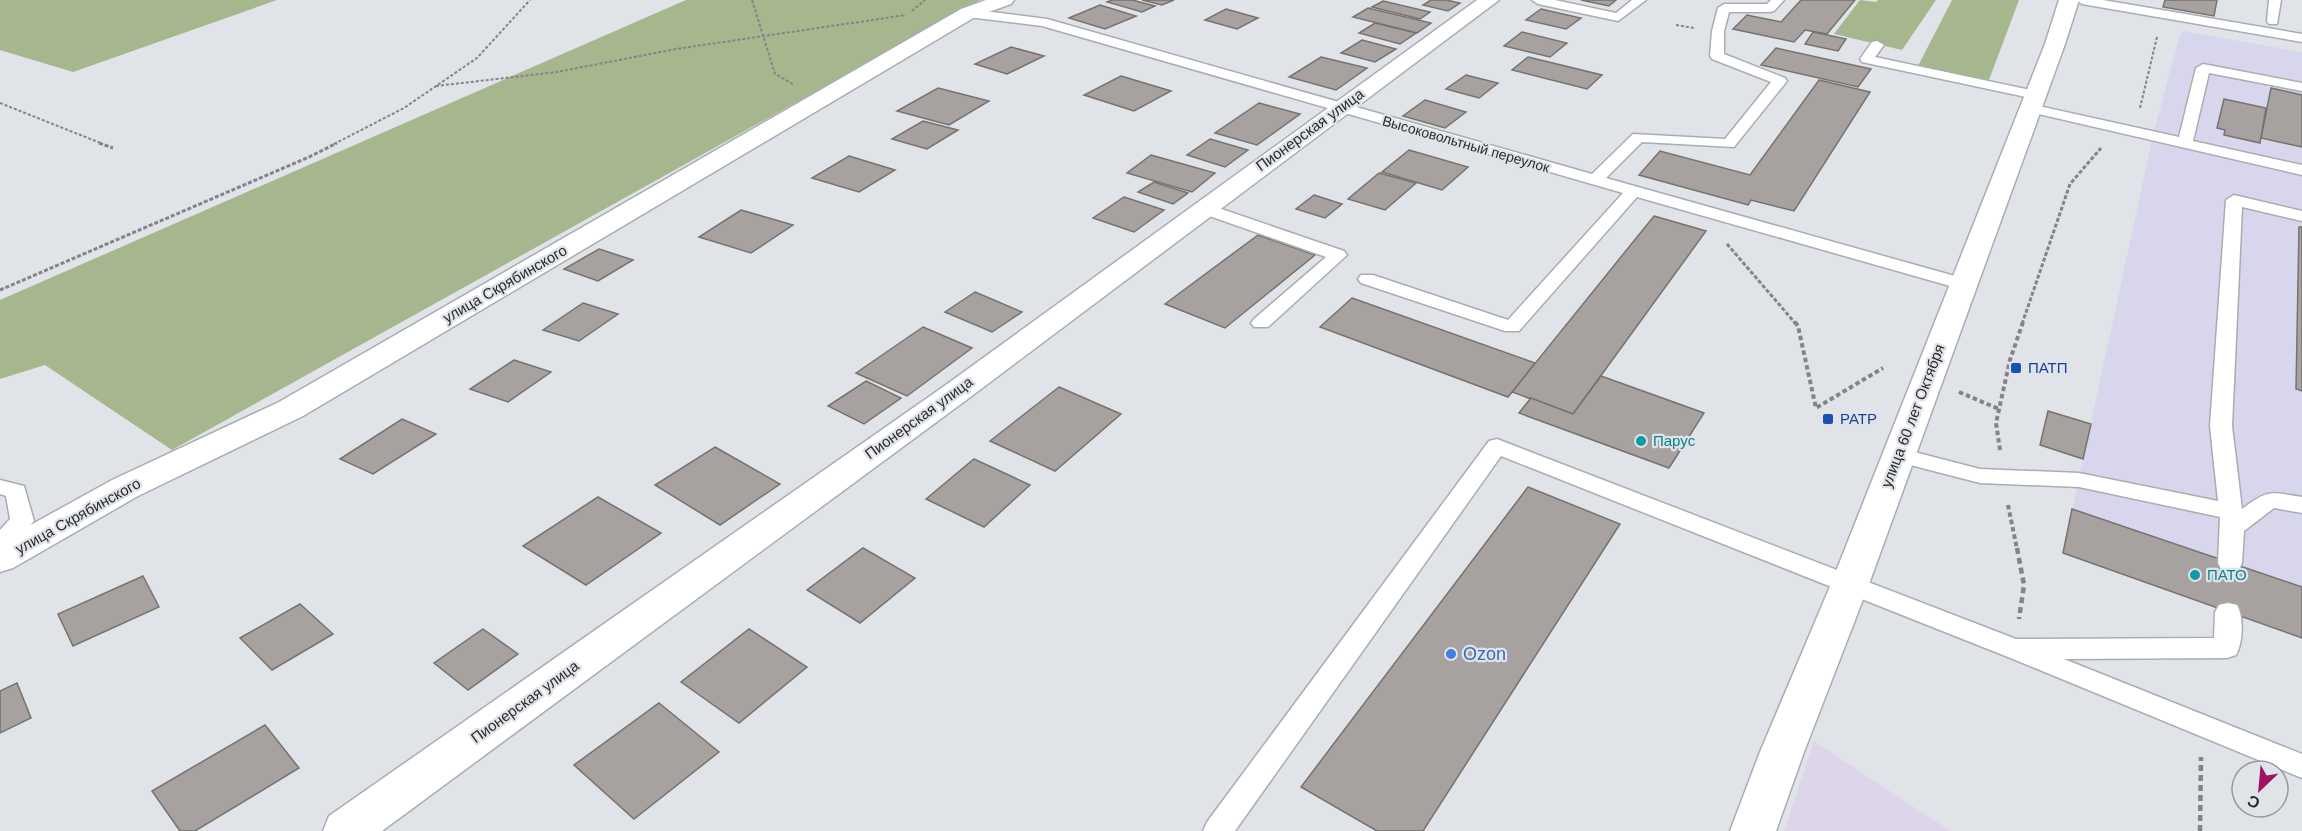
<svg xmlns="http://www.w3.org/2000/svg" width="2302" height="831" viewBox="0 0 2302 831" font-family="Helvetica,sans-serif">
	<rect width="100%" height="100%" fill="#e0e3e8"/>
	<!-- commercial -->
	<polygon fill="#ddd5ea" points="1814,741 1950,831 1784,831"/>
	<!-- industrial -->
	<polygon fill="#d8d6ec" points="2181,31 2302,52 2302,638 2063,553 2153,135"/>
	<!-- green -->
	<g fill="#a6b78d">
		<polygon points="0,0 277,0 73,72 0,50"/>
		<polygon points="686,0 980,0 172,450 45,365 0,379 0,300"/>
		<polygon points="1860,0 1876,2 1878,0 1936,0 1902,50 1834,34"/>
		<polygon points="1952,0 2019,0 1989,80 1918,66"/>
	</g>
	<!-- building -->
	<g fill="#a7a29f" stroke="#76726f" stroke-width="1.5">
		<polygon points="1112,0 1132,0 1155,6 1142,12 1107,2"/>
		<polygon points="1142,0 1174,0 1162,5"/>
		<polygon points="1431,0 1446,0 1460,3 1448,11 1423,5"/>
		<polygon points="1581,0 1616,0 1609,6"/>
		<polygon points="1801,0 1855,0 1827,34 1805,30 1794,42 1733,29 1747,15 1781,22"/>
		<polygon points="2165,0 2217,0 2214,16 2163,7"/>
		<polygon points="1383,1 1430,12 1420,19 1372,7"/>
		<polygon points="1100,5 1136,16 1105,29 1069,18"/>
		<polygon points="1368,8 1431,23 1417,33 1353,17"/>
		<polygon points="1226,9 1258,18 1237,29 1205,20"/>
		<polygon points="1541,9 1581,18 1566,29 1526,20"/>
		<polygon points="1375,23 1416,33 1400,44 1359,33"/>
		<polygon points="1522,32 1567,43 1550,57 1504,46"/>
		<polygon points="1813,32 1846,39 1838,51 1805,44"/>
		<polygon points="1362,40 1396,49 1375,62 1341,53"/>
		<polygon points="1011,47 1044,56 1007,74 975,64"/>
		<polygon points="1776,48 1871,69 1858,87 1761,65"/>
		<polygon points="1321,57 1367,68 1336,90 1289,77"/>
		<polygon points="1528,57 1602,75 1587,89 1512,70"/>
		<polygon points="1466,75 1498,83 1479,98 1446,89"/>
		<polygon points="1121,76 1171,91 1134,111 1084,95"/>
		<polygon points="1819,80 1870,92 1794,211 1751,200 1748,205 1639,175 1660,151 1750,175"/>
		<polygon points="938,88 989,101 949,125 897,111"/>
		<polygon points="2271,88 2302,95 2302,147 2261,138"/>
		<polygon points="2224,99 2266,108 2260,143 2224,135 2225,130 2217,128"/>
		<polygon points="1425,100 1466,112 1445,128 1403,116"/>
		<polygon points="1259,103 1300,114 1257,145 1215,133"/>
		<polygon points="923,121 958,130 927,149 892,139"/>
		<polygon points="1210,139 1248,150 1225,167 1187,155"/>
		<polygon points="1409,150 1468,167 1442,190 1382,172"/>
		<polygon points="1151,155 1215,173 1192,192 1127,173"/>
		<polygon points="849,156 895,170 859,192 812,178"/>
		<polygon points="1379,173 1416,183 1385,210 1348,199"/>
		<polygon points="1154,182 1188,193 1173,204 1138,192"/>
		<polygon points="1314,195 1342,204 1325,218 1296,209"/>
		<polygon points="1124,197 1164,210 1134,232 1093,218"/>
		<polygon points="741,210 793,225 751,253 699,237"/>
		<polygon points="1654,216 1706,231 1573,414 1512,392"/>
		<polygon points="2299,227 2302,227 2302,391 2296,389"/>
		<polygon points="1258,235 1315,255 1225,328 1165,304"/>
		<polygon points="599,249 633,260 598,281 564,269"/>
		<polygon points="975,292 1022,312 992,332 945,312"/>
		<polygon points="1352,298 1535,363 1508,397 1320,327"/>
		<polygon points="583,303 618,314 579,341 543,330"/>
		<polygon points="923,327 972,348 907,396 856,373"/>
		<polygon points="514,360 551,372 508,402 470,389"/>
		<polygon points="1601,376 1704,413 1669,468 1519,413 1531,398 1573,414"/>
		<polygon points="866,381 901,398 864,424 828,406"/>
		<polygon points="1059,387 1121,414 1055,471 990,441"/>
		<polygon points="2048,411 2091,424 2083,459 2040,445"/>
		<polygon points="402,419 436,434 373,474 340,459"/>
		<polygon points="715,447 780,484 720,525 655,485"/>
		<polygon points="974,459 1030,485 984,527 926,499"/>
		<polygon points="1528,487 1620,524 1423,831 1377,831 1301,787"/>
		<polygon points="598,497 661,533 586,585 523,546"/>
		<polygon points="2072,509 2302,587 2302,638 2063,553"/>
		<polygon points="863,548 915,578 860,623 807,590"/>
		<polygon points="143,576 159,607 73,646 58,614"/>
		<polygon points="300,604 333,634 272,670 240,638"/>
		<polygon points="483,629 518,654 468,690 434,663"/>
		<polygon points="749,629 807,667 739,723 681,682"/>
		<polygon points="17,683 31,718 0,733 0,691"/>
		<polygon points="659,703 719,752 634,819 574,765"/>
		<polygon points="265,725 299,768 195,831 180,831 152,791"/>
	</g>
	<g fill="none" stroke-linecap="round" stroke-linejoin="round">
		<defs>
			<g id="lane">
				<polygon points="1532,0 1555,0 1616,13 1632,0 1646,0 1618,21 1538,4"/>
				<polygon points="1771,0 1784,0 1774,11 1770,12 1729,12 1724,31 1724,54 1785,78 1787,81 1734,147 1642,142 1606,178 1969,280 1972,284 1969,288 1957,288 1637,197 1519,331 1505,331 1361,283 1358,279 1361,275 1373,275 1508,320 1623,193 1042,26 968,17 962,13 968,9 1047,19 1592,174 1633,134 1725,139 1771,82 1712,59 1710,56 1712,31 1718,8 1724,4 1767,4"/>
				<polygon points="2076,0 2103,0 2302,34 2302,42 2082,4"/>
				<polygon points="2269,0 2281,0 2277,24 2269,24 2267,21"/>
				<polygon points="1877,41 1884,45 1875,57 2035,91 2042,95 2035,99 1862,62 1860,59 1872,42"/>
				<polygon points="2203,64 2302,83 2302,91 2209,73 2193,141 2302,165 2302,175 2030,112 2023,108 2030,104 2179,137 2196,68"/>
				<path d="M2234 195 2302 211V221L2242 207 2232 426 2242 509C2269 489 2270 492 2302 497V513L2274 508 2244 531 2242 563 2239 569 2230 572 2221 569 2218 563 2220 517 2079 487 1980 483 1891 460 1888 455 1891 450 1899 448 1980 469 2079 473 2218 501 2210 426 2226 200Z"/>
				<polygon points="1204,203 1344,251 1347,255 1268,327 1254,327 1251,323 1254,319 1326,257 1198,212 1196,208"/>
				<path d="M1497 439 2016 639 2214 638 2215 612 2219 605 2228 603 2237 605C2244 617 2243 643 2236 655L2227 658 2064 659 2302 754V778L2013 659 1501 456 1235 831H1203L1207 822 1489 441Z"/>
				<polygon points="0,480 24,486 34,521 8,550 0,552 0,530 10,519 6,496 0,494"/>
			</g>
			<g id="street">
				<polygon points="986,0 1014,0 1011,4 975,17 303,416 138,496 13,568 0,572 0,542 112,480 279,402 961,9"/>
				<polygon points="1477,0 1499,0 965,401 382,831 323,831 329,816 943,387"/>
			</g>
			<polygon id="primary" points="2059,0 2079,0 2065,44 1869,584 1804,752 1776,831 1730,831 1760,752 1831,584 2045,44"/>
		</defs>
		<!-- lane casing -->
		<use href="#lane" stroke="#a9adb1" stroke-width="3"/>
		<!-- street casing -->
		<use href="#street" stroke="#a9adb1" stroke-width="3"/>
		<!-- primary casing -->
		<use href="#primary" stroke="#a9adb1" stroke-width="3"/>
		<!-- path-far3 -->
		<g stroke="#828487" stroke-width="2" stroke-dasharray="3 2" stroke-linecap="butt">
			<polyline points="752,0 775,74 793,84"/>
			<polyline points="912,11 925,0"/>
			<polyline points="1676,25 1694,28"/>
			<polyline points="436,86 557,72 676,49 906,15"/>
			<polyline points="0,103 103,144"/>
			<polyline points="2140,108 2157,37"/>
			<polyline points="334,144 404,108 477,58 530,0"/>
		</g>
		<!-- path-far2 -->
		<g stroke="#828487" stroke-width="3" stroke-dasharray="4 2" stroke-linecap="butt">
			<polyline points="99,143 113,148"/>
			<polyline points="1727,244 1796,324"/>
			<polyline points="0,290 309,157 337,143"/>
			<polyline points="2022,324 2070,184 2101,148"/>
		</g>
		<!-- path-far1 -->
		<g stroke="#828487" stroke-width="4" stroke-dasharray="4.5 3" stroke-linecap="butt">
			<polyline points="1795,322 1798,326 1816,408 1883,368"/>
			<polyline points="1959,392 1999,409"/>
			<polyline points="2000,450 1996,423 2010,360 2023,322"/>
			<polyline points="2008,505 2017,549"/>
		</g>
		<!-- path -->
		<g stroke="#828487" stroke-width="4.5" stroke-dasharray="6 4" stroke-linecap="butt">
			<polyline points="2017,548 2024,585 2019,619"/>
			<polyline points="2200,831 2201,757"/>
		</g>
		<!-- lane -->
		<use href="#lane" fill="#fff" fill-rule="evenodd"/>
		<!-- street -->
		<use href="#street" fill="#fff" fill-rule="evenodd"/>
		<!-- primary -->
		<use href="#primary" fill="#fff" fill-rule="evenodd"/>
	</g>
	<!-- markers -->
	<g fill="#1a4fb4" stroke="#e0e3e8" stroke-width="2">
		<rect x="2010" y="362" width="12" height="12" rx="3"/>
		<rect x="1822" y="413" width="12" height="12" rx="3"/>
	</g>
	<g fill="#0f9aa8" stroke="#e0e3e8" stroke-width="2">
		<circle cx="1641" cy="441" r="6"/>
		<circle cx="2195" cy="575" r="6"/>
	</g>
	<circle fill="#3f7fe0" stroke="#e0e3e8" stroke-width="2" cx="1451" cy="654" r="6"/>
	<g text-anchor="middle" stroke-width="4.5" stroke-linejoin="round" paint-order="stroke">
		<!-- far-street labels -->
		<g font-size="14" fill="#2a2b2d" stroke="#e0e3e8">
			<text transform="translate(1466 144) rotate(16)" y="5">Высоковольтный переулок</text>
		</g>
		<!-- street labels -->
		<g font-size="15" fill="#2a2b2d" stroke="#e0e3e8">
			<text transform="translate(1310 130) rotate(-36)" y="5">Пионерская улица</text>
			<text transform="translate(505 284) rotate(-30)" y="5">улица Скрябинского</text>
			<text transform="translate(1913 416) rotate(-69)" y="5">улица 60 лет Октября</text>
			<text transform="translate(919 418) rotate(-36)" y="5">Пионерская улица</text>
			<text transform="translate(78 516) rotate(-29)" y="5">улица Скрябинского</text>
			<text transform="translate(525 702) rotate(-36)" y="5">Пионерская улица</text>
		</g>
		<!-- transit labels -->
		<g font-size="15" fill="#164399" stroke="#e0e3e8" text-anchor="start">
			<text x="2028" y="373">ПАТП</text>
			<text x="1840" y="424">PATP</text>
		</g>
		<!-- culture labels -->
		<g font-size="15" fill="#0d838f" stroke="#e0e3e8" text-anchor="start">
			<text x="1653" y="446">Парус</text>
			<text x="2207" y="580">ПАТО</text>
		</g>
		<!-- near-shop labels -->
		<g font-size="18" fill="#366cbe" stroke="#e0e3e8" text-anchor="start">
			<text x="1463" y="660">Ozon</text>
		</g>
	</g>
	<!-- north arrow -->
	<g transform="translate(2260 789) rotate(206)"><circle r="28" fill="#e0e3e8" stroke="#97999d" stroke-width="1.5"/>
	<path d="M0-4.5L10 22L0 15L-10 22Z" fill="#9e1462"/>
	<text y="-9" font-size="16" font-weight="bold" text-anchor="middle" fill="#2a2b2d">С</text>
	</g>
</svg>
